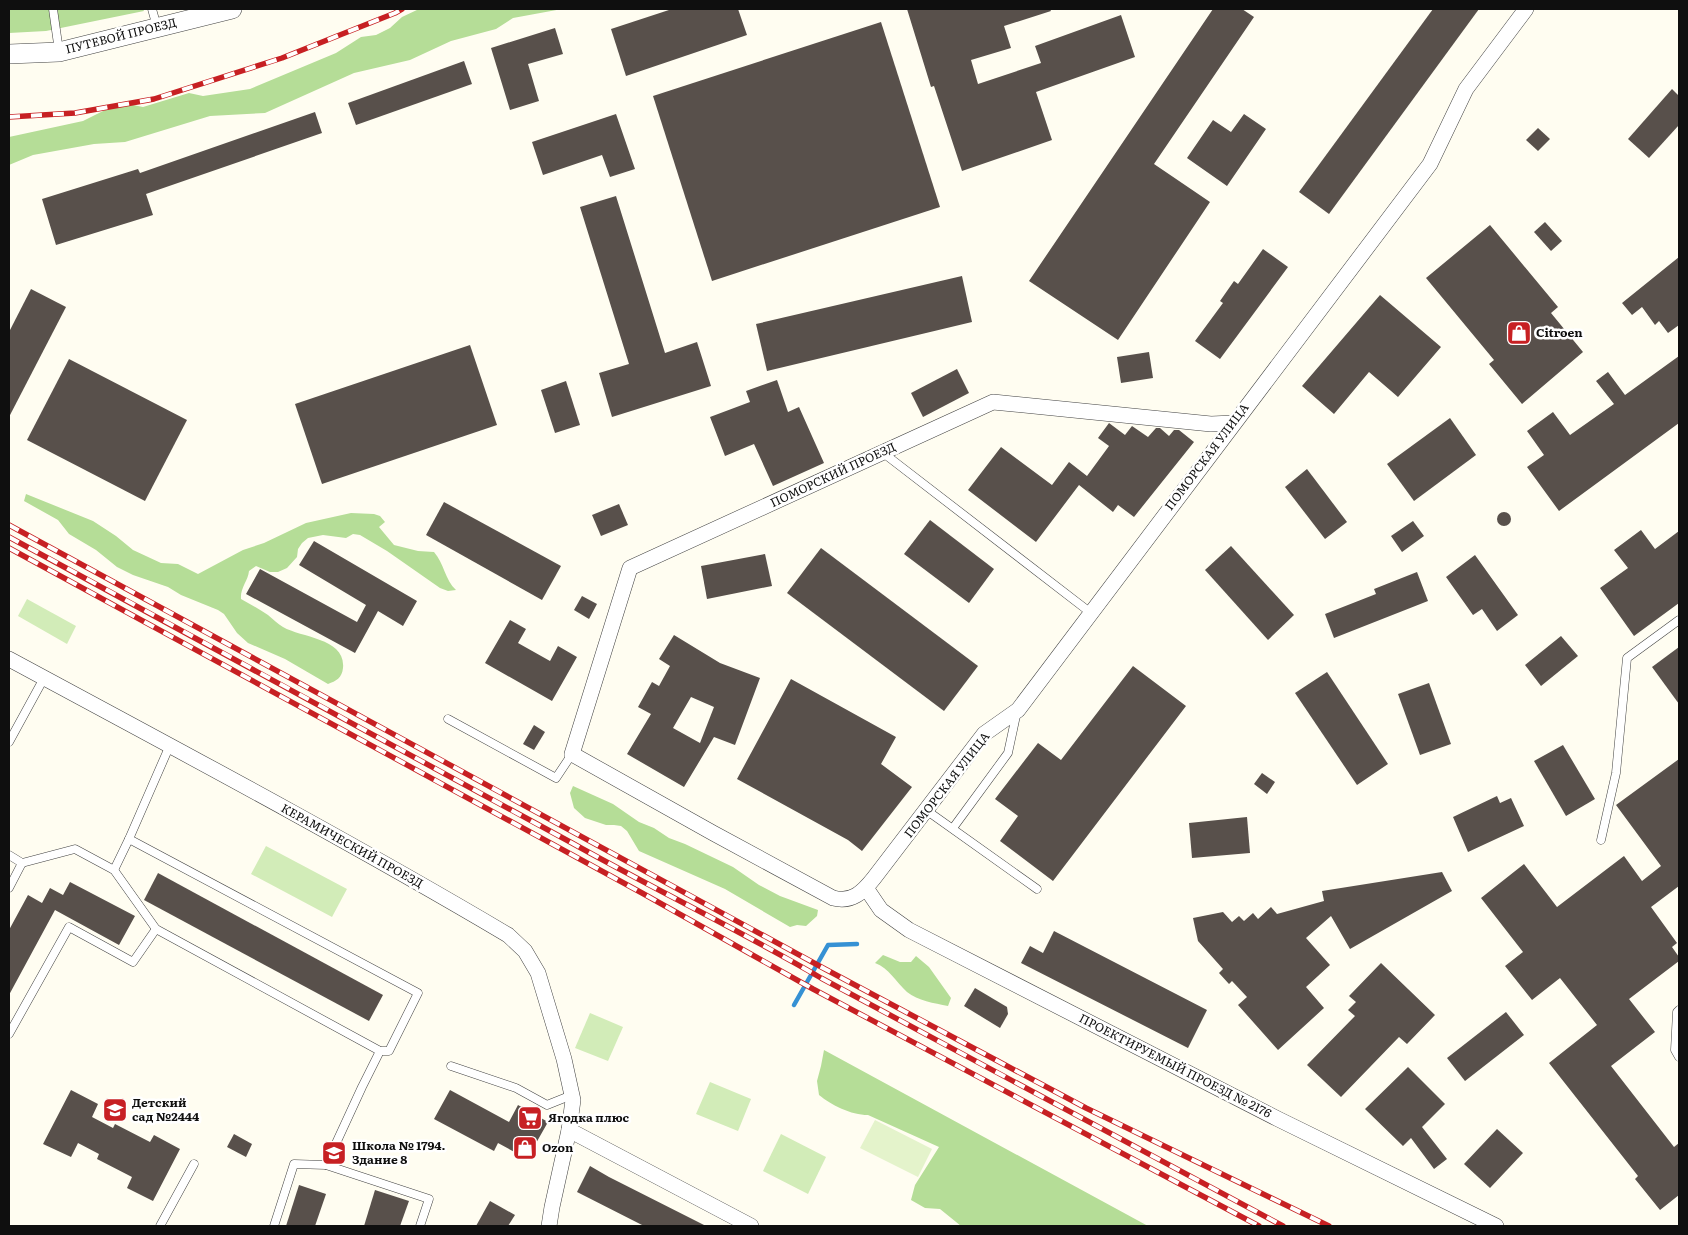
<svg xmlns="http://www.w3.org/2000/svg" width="1688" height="1235" viewBox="0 0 1688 1235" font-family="Literata,serif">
	<rect width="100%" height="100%" fill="#fffdf1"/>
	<!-- green -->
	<g fill="#d2ecb8">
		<polygon points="27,599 76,626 67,644 18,616"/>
		<polygon points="266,846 347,889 332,917 251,874"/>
		<polygon points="590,1013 623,1027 608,1061 575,1048"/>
		<polygon points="710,1082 751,1099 738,1131 696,1114"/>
		<polygon points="781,1134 826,1157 808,1194 763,1171"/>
	</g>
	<!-- forest -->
	<g fill="#b5dd97">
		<polygon points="9,9 143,9 144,11 46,31 9,33"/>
		<polygon points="419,9 562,9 513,18 496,29 451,41 410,60 354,73 265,113 210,116 125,142 94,144 33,155 9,165 9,137 83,121 111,107 128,104 143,107 189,93 203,96 250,89 336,53 361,37 376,35 390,28 402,17"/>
		<path d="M26 494 93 521 116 536 133 550 161 563 178 564 198 574 243 550 264 543 306 523 351 513 374 514 380 516 385 522 379 527 394 545 418 551 434 552C444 563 445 580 456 590L448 591 440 588 387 551 360 535 353 534 346 538 323 535 308 538 302 543 298 549 297 557 287 568 278 572H270L256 566 249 571C248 581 240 588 241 599 250 604 259 609 268 615 273 619 278 624 283 627 302 638 346 638 343 668 342 678 336 681 328 684L285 659 248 643 237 633 224 614 218 610 181 595 168 587 133 575 117 567 96 550 69 534 58 520 24 501Z"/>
		<polygon points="573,786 613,804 639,822 654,828 669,838 685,844 733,867 759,885 780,896 818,910 817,916 806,926 797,925 790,927 725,889 639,851 627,831 621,826 614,825 606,825 585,818 574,808 570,793"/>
		<path d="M883 955 900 962H911L916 956 929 967 951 998 948 1006C934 1003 918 1001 907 992 896 982 889 968 875 963Z"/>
		<path d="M824 1050 1148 1226H961L940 1209 925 1208 911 1200 915 1185 939 1147 868 1115C851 1115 831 1105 819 1095L817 1081 821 1066Z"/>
	</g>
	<!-- pitch -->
	<polygon fill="#e4f3cb" points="875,1120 932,1149 918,1177 860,1148"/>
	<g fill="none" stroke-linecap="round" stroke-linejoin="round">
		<!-- stream -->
		<polyline stroke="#3691d4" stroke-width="4.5" points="794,1005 828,945 857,944"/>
	</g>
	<!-- building -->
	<g fill="#58504b" fill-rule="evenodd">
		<polygon points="672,9 738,9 747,35 626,76 611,29"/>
		<polygon points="907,9 1050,9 1051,11 1004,26 1011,48 971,60 978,84 1041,63 1035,46 1121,15 1135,57 1036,92 1052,140 962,171 934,86 931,87"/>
		<polygon points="1213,9 1242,9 1254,17 1154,164 1210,202 1118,340 1029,281"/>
		<polygon points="1433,9 1479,9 1329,214 1299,192"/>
		<polygon points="881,22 940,207 712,281 653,96"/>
		<polygon points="555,28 563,54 528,64 539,101 510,110 491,48"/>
		<polygon points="464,61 472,84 356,125 348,103"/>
		<polygon points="1672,89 1679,96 1679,125 1649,158 1628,139"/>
		<polygon points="315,112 322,133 146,194 153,215 56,245 42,199 138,169 140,173"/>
		<polygon points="616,114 635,169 610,177 602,155 543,175 532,142"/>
		<polygon points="1244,114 1266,129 1227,186 1187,158 1213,120 1231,132"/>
		<polygon points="1538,128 1550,139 1538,151 1526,140"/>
		<polygon points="616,196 665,353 697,342 711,386 612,417 599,373 629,364 580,207"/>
		<polygon points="1545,222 1562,241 1551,251 1534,232"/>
		<polygon points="1490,225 1558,307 1551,313 1583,352 1522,404 1489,364 1494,360 1426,278"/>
		<polygon points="1263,249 1288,267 1220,359 1195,341 1223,303 1220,301 1234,281 1238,284"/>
		<polygon points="1679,257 1679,325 1668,333 1659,321 1655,325 1642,307 1632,315 1622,303"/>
		<polygon points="962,276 972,322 767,371 756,324"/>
		<polygon points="31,289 66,307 9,417 9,332"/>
		<polygon points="1380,295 1441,347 1398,397 1369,372 1334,414 1302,386"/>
		<polygon points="470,345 497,425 322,484 295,404"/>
		<polygon points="1149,352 1153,378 1121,383 1117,357"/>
		<polygon points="1679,356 1679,423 1559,511 1527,467 1544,455 1527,431 1553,412 1570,435 1614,404 1596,381 1608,372 1625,395"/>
		<polygon points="69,359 187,420 145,501 27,440"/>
		<polygon points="957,369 969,393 923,417 911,393"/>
		<polygon points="777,380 788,412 799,407 824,463 773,486 754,444 725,456 710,417 750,402 746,391"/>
		<polygon points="566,381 580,425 555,433 541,390"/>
		<polygon points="1450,418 1476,455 1414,501 1387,464"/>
		<polygon points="1109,423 1125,435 1132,426 1148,437 1156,428 1160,428 1169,436 1174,430 1179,430 1194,442 1134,517 1118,505 1113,512 1079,485 1036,542 968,490 1001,447 1052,485 1069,462 1087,476 1109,446 1098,438"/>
		<polygon points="1307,469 1347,522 1325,539 1285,487"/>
		<polygon points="444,502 561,566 542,600 426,535"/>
		<polygon points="619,504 628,525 601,536 592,515"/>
		<circle cx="1504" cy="519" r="7"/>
		<polygon points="930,520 994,569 969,603 904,554"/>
		<polygon points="1413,521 1424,536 1402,552 1391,536"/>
		<polygon points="1641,530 1655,549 1679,531 1679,603 1634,636 1600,588 1628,568 1614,550"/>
		<polygon points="314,541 417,601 403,626 378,611 355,653 246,594 260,569 357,622 366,605 299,565"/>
		<polygon points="1231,546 1294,615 1268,640 1205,570"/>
		<polygon points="821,548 978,666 944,711 787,593"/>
		<polygon points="765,554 772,586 707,599 701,566"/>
		<polygon points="1475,555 1518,615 1497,631 1482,609 1473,615 1446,577"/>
		<polygon points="1417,572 1428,601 1334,638 1325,614 1376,594 1374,589"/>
		<polygon points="582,596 597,604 589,619 574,610"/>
		<polygon points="510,620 526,629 518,643 550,661 558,646 577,657 552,701 485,663"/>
		<path d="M674 635 720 663 760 678 735 745 714 737 684 787 627 754 651 714 638 707 652 682 659 686 670 666 659 659ZM691 697 714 707 700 743 673 728Z"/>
		<polygon points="1561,636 1578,656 1541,686 1525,665"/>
		<polygon points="1679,647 1679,704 1652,667"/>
		<polygon points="1133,666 1186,706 1053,881 1000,841 1018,816 995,799 1038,743 1061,760"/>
		<polygon points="1327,672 1388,764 1357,785 1295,693"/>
		<polygon points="791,679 896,737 881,764 912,787 862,851 848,840 737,779"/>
		<polygon points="1429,683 1451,744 1420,755 1398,694"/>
		<polygon points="534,725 545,732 534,750 523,744"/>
		<polygon points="1563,745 1595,799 1566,816 1534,761"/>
		<polygon points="1679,759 1679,886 1651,907 1677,943 1672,947 1679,957 1679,961 1629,999 1655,1032 1611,1066 1674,1147 1679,1143 1679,1195 1660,1210 1635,1179 1638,1176 1549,1063 1597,1025 1560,978 1532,1000 1505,966 1523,952 1481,898 1524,864 1557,907 1624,856 1642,881 1661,866 1616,805"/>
		<polygon points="1262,773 1275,782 1267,794 1254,784"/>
		<polygon points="1497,796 1500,803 1511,798 1524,826 1468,852 1453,817"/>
		<polygon points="1247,817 1250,853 1192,858 1189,823"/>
		<polygon points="1442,872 1452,891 1350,949 1331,916 1306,938 1330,965 1306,987 1324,1008 1278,1050 1238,1005 1247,997 1232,981 1229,984 1219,973 1223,969 1198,941 1193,918 1223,912 1232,922 1239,916 1244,921 1253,913 1258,919 1271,907 1277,914 1324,901 1322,891"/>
		<polygon points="158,873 383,995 369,1021 144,900"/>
		<polygon points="70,882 135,916 119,945 55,910 9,995 9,930 28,895 42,903 50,888 63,895"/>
		<polygon points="1054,931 1207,1010 1188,1048 1021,963 1030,946 1043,953"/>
		<polygon points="1381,963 1435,1015 1407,1044 1399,1037 1341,1097 1307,1065 1355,1016 1348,1010 1356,1002 1349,996"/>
		<polygon points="975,988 1007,1007 1008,1014 1000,1028 964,1006"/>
		<polygon points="1506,1012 1524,1035 1465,1081 1447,1058"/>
		<polygon points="1408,1067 1445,1104 1422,1127 1447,1159 1434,1169 1411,1138 1403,1146 1365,1109"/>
		<polygon points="71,1090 98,1104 92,1117 113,1128 115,1124 150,1142 154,1135 180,1149 153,1201 127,1188 132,1177 97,1159 99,1154 78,1143 71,1157 43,1144"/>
		<polygon points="450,1090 509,1122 518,1105 548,1122 527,1159 498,1143 494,1151 434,1119"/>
		<polygon points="1497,1129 1523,1153 1490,1188 1464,1164"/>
		<polygon points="234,1134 252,1144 246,1157 227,1147"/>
		<polygon points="590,1166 609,1177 706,1226 644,1226 577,1192"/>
		<polygon points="299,1185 326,1194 315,1226 286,1226"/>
		<polygon points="375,1190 409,1201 400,1226 364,1226"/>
		<polygon points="490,1201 515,1215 508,1226 476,1226"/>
	</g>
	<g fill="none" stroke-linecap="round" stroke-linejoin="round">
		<defs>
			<g id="service">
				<polyline points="53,9 59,51"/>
				<polyline points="152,9 157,27"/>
				<polyline points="882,452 1091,613"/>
				<polyline points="448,719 556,778 572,754"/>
				<polyline points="9,742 44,678"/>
				<polyline points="926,810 1037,889"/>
				<polyline points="953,828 1008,753 1017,711"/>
				<polyline points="1601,840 1616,773 1627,658 1679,620"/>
				<polyline points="9,855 22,863 75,849 114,870 156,929"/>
				<polyline points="114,870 129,839"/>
				<polyline points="9,888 22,863"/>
				<polyline points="1679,1010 1677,1012 1675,1050 1679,1057"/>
				<polyline points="9,1034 69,927 133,962 156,929 380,1051 389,1051 418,993 129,839 170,745"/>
				<polyline points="380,1051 362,1087 326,1165 429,1199 420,1226"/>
				<polyline points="451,1066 516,1088 547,1105 572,1095"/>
				<polyline points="160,1226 194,1164"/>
				<polyline points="274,1226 294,1164 326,1165"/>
			</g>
			<g id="minor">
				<path d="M1233 423 1211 424 993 402 630 568 572 754 713 833 833 898C852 903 863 892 874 878L984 734 1018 710 1430 164 1466 89 1526 9"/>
				<path d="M9 659C176 749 344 838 508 935L525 951 538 973 564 1059 573 1100 569 1130 552 1207 549 1226"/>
				<polyline points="866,888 881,910 909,930 1278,1119 1496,1226"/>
				<polyline points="569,1130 751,1226"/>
			</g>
			<polyline id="tertiary" points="9,54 59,52 232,9"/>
		</defs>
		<!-- service casing -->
		<use href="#service" stroke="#424242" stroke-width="9"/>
		<!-- minor casing -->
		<use href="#minor" stroke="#424242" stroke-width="16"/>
		<!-- tertiary casing -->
		<use href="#tertiary" stroke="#424242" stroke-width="20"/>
		<!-- service -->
		<use href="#service" stroke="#fff" stroke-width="8"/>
		<!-- minor -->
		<use href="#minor" stroke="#fff" stroke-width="15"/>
		<!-- tertiary -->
		<use href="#tertiary" stroke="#fff" stroke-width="19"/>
		<defs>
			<g id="rail">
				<polyline points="9,117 75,113 154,99 282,58 395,13 402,9"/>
				<polyline points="9,525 825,969 994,1059 1086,1108 1329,1226"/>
				<path d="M9 537C197 638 384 741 572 843 654 889 739 930 821 978L1283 1226"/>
				<polyline points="9,548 642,893 813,989 1259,1226"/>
			</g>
		</defs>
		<!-- rail casing -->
		<use href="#rail" stroke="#c72023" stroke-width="5.5"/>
		<!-- rail -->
		<use href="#rail" stroke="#fff" stroke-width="4" stroke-dasharray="11" stroke-linecap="butt"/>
	</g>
	<!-- icons -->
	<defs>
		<symbol id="shop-square" viewBox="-11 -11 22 22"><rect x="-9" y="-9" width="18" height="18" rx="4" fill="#c72023" stroke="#fff"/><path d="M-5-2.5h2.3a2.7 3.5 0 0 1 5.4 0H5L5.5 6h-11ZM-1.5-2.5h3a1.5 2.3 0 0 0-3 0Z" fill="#fff"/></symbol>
		<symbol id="school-square" viewBox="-11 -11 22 22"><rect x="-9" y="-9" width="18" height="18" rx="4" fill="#c72023" stroke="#fff"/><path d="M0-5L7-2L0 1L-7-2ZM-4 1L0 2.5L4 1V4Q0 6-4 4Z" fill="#fff"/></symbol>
		<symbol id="supermarket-square" viewBox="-11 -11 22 22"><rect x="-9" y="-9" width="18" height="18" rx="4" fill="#c72023" stroke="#fff"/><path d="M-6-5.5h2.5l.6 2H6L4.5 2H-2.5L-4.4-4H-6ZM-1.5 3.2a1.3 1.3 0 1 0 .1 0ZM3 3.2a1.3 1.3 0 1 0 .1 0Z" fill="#fff"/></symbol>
	</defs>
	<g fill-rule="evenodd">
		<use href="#shop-square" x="1505" y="319" width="28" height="28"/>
		<use href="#school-square" x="101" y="1096" width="28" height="28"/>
		<use href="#supermarket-square" x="516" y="1104" width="28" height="28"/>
		<use href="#shop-square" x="511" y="1134" width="28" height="28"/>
		<use href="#school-square" x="320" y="1139" width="28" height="28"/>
	</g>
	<g text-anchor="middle" stroke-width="5" stroke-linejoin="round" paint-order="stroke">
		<!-- street labels -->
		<g font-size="12" fill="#0f0f0f" stroke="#fff">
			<text transform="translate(121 36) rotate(-14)" y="4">ПУТЕВОЙ ПРОЕЗД</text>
			<text transform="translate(1207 457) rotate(-53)" y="4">ПОМОРСКАЯ УЛИЦА</text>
			<text transform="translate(833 475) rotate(-25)" y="4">ПОМОРСКИЙ ПРОЕЗД</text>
			<text transform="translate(947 785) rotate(-52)" y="4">ПОМОРСКАЯ УЛИЦА</text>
			<text transform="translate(352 846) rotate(29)" y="4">КЕРАМИЧЕСКИЙ ПРОЕЗД</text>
			<text transform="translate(1175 1066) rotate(27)" y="4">ПРОЕКТИРУЕМЫЙ ПРОЕЗД № 2176</text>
		</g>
		<!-- poi labels -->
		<g font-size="12" font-weight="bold" fill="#0f0f0f" stroke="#fff" text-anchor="start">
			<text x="1536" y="337">Citroen</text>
			<text x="132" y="1107">Детский<tspan x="132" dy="14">сад №2444</tspan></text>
			<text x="548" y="1122">Ягодка плюс</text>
			<text x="352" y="1150">Школа № 1794.<tspan x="352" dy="14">Здание 8</tspan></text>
			<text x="542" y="1152">Ozon</text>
		</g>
	</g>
	<!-- border -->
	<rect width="1688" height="1235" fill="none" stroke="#0f0f0f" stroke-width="20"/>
</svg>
